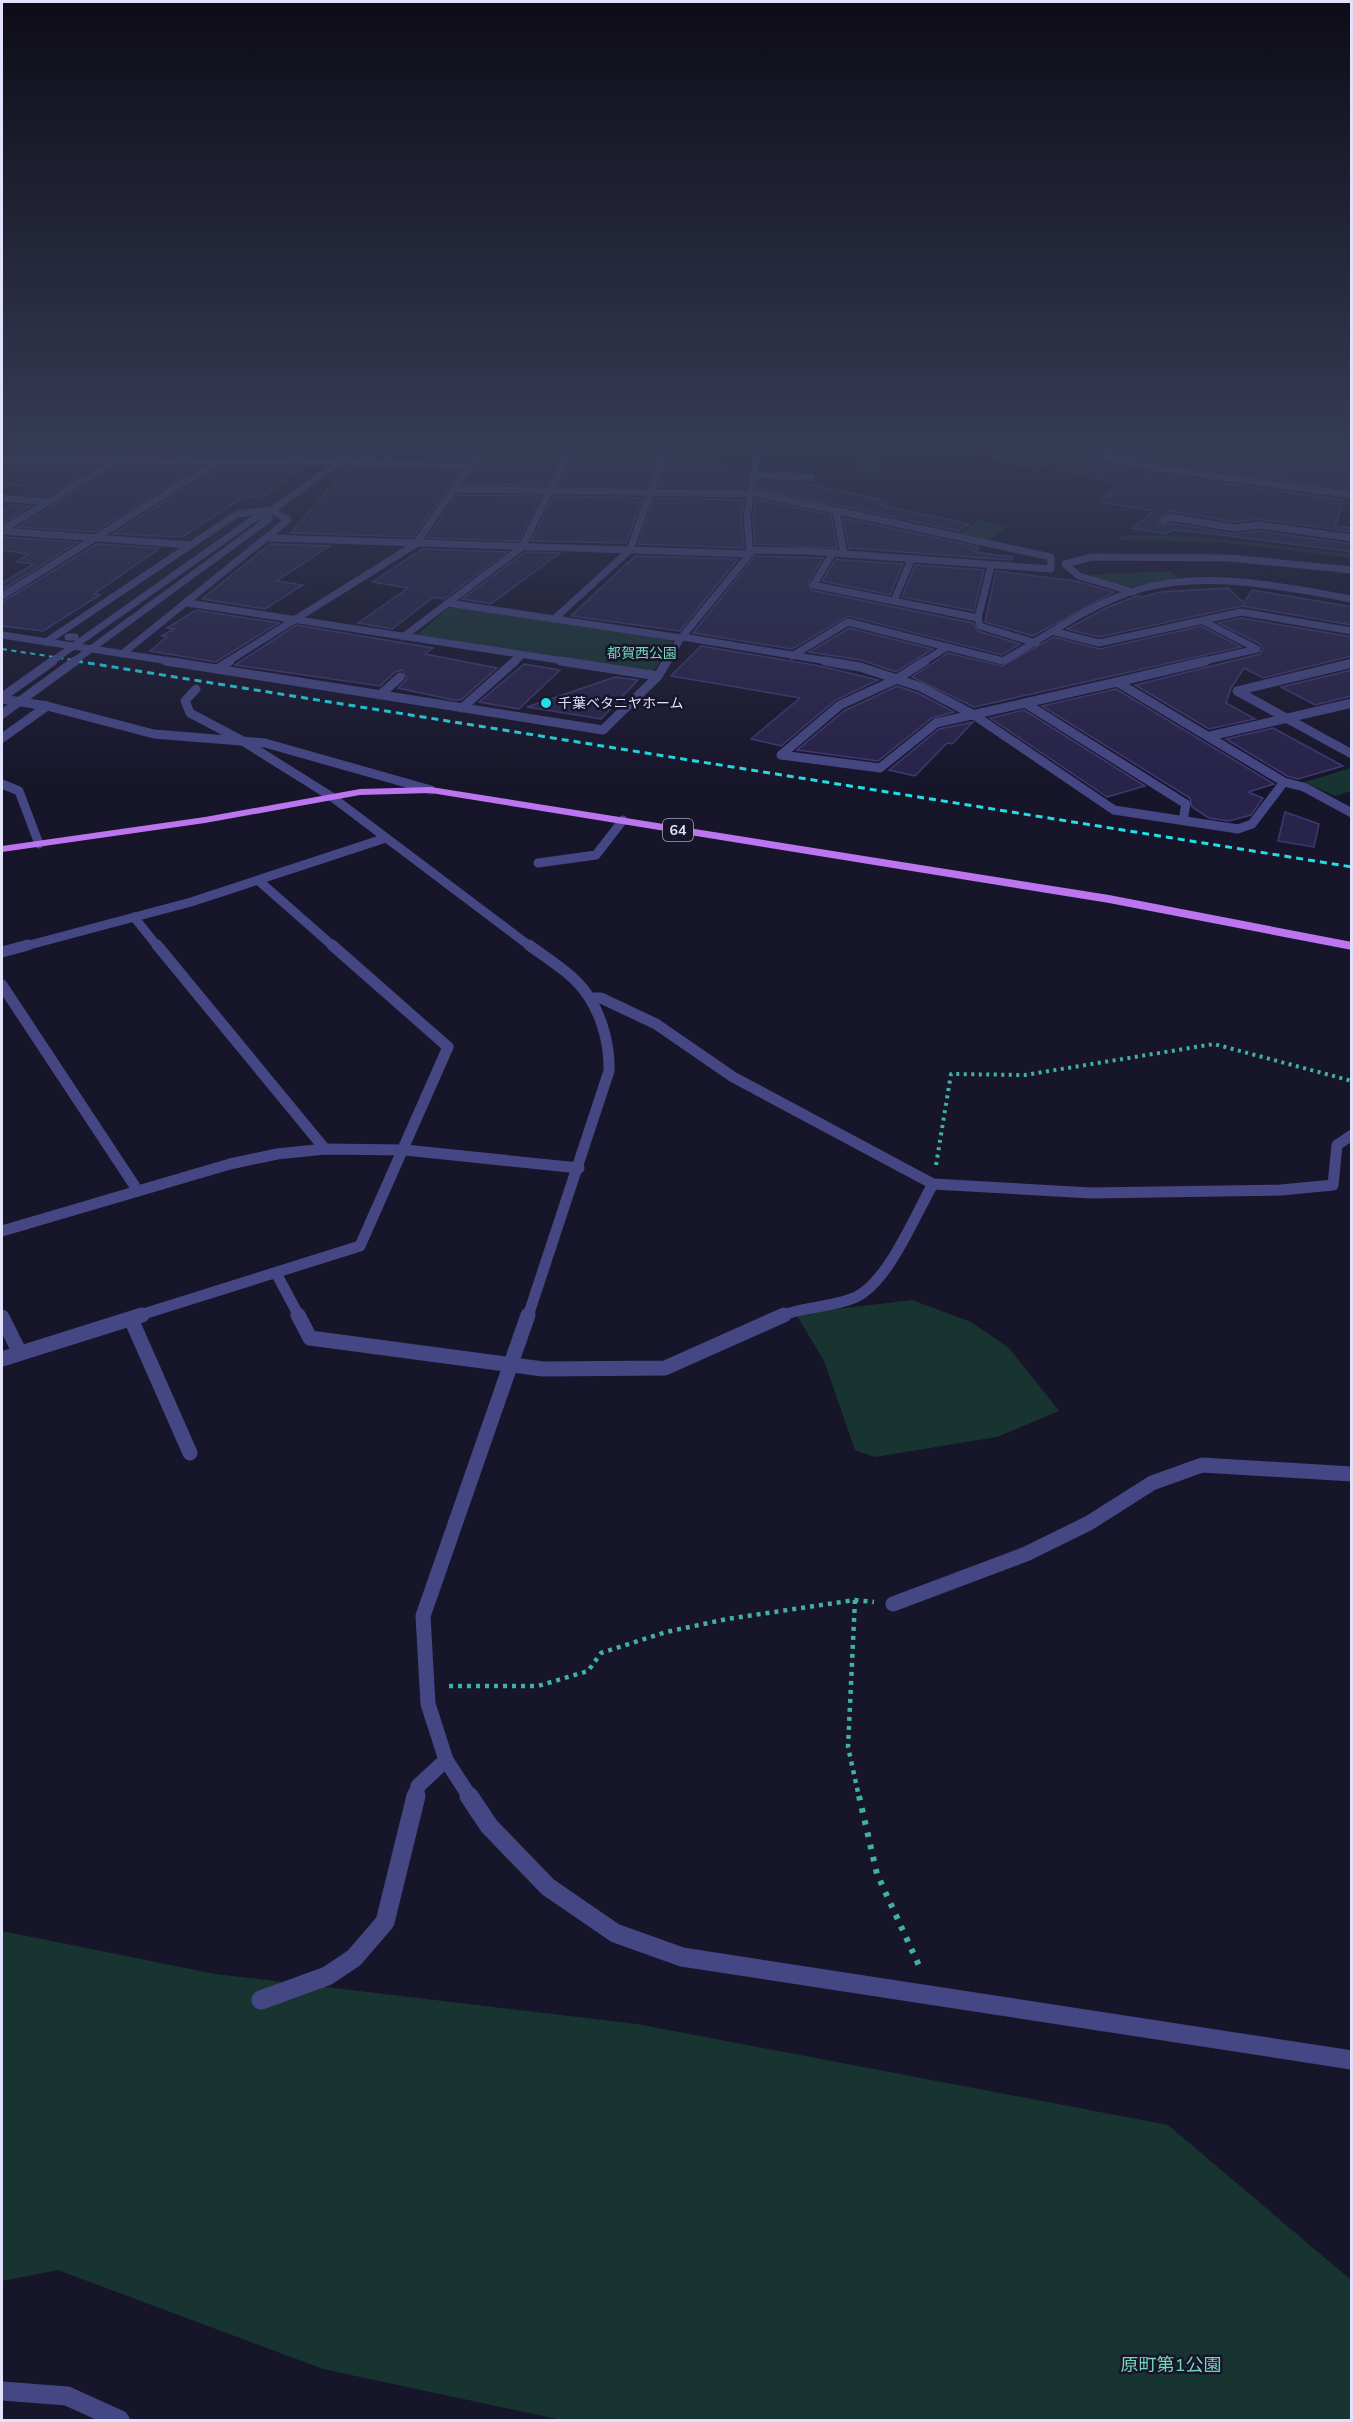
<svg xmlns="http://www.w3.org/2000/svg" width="1353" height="2422" viewBox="0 0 1353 2422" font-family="Mulish,'Noto Sans JP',sans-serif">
	<rect width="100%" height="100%" fill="#17152a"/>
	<!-- green -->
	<g fill="#183431">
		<polygon points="979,520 1008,526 988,540 958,535"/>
		<path d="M1124 535C1201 535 1275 545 1351 554V558L1222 542 1118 540Z"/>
		<polygon points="1171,571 1178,579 1130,587 1085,575"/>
		<polygon points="456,607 668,638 673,642 653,672 417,635 448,608"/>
		<polygon points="1351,768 1351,791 1335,796 1304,782"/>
		<polygon points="912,1300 971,1322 1009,1348 1059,1411 997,1437 875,1457 855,1450 824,1361 796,1314"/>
		<polygon points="2,1931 215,1974 637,2024 1168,2125 1351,2280 1351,2420 562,2420 323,2369 58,2270 2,2281"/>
	</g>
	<!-- water -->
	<polygon fill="#162e4d" points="853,456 881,456 882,472 855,472"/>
	<!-- building -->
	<g fill="#282349" stroke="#403873" stroke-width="1.5">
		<polygon points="22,443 124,443 114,455 12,454"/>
		<polygon points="198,443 283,443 281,447 333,447 320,456 129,455 137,445"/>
		<polygon points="389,443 478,443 466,460 355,457 369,447 384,447"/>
		<polygon points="491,443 541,443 567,445 547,485 464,484"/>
		<polygon points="592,443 662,443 647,487 559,485 579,446 591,446"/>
		<polygon points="674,443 718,445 716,466 748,473 746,488 658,487"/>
		<polygon points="974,443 1034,443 1039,448 1149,473 1344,500 1335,526 1352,528 1352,532 1259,519 1234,522 1169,511 1158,521 1163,526 1171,523 1233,534 1259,531 1352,544 1352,552 1230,536 1174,530 1164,534 1132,528 1154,511 1099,502 1119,483 1043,466 1038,469 999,461 1002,459 973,453"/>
		<polygon points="1130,443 1352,443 1352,453 1343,473 1352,474 1352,477 1348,489 1151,461 1115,454 1127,448"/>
		<polygon points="2,466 96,466 47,496 24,494 36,487 2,484"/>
		<polygon points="117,466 199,467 94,532 18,527"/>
		<polygon points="220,467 304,467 261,498 245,496 182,537 113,534"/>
		<polygon points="346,468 459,471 414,537 291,533"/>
		<polygon points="759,481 796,482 837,490 887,501 880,505 969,524 958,531 757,488"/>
		<polygon points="457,495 541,496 519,541 427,538"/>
		<polygon points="554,496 643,498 626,543 531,541"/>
		<polygon points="654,498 744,500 741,517 744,548 638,544"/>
		<polygon points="756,499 831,515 837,548 755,544 753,517"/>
		<polygon points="12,505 30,506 2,524 2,511"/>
		<polygon points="843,518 979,547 975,552 1013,557 1011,560 849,548"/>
		<polygon points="2,537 78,542 2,590 2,583 34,564 16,562 29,554 2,550"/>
		<polygon points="97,544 160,548 94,594 100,595 43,631 2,626 2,602"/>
		<polygon points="270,544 330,546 276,581 303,585 265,609 202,599"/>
		<polygon points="422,549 507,552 444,599 434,597 392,629 358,623 408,588 373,582"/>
		<polygon points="525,552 560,553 491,604 462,599"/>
		<polygon points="635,556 738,559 680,631 571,616"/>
		<polygon points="755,556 823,558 808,583 811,590 973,623 978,631 1020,644 1002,655 848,616 792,649 693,633"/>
		<polygon points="836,559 844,560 903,564 890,595 822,581"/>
		<polygon points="915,565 984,570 974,611 902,597"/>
		<polygon points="996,571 1076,581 1114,592 1033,636 985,622"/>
		<polygon points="1228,588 1244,603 1252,590 1352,607 1352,625 1242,606 1099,637 1067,629 1106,608 1137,596 1143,597 1160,592"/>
		<polygon points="196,610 279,623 216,662 150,651 167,637 162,636 174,629 167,628"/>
		<polygon points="1241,618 1352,637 1352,656 1263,678 1244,668 1231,688 1226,703 1255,719 1209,729 1135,685 1260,654 1263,649 1260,644 1218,623"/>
		<polygon points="296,625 433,648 425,654 497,668 461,700 453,700 398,688 407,679 402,670 395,672 380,686 235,665"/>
		<polygon points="1201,626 1241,647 974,707 912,677 948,653 1002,666 1054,637 1100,649"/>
		<polygon points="849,628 933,649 896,672 861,660 809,652"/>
		<polygon points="701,646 820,666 878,680 836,700 781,746 751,739 800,698 671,676"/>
		<polygon points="524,664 560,670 519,709 479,702"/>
		<polygon points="1352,670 1352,696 1315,705 1281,687"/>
		<polygon points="615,677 638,680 601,719 527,707"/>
		<polygon points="897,686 918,693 954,712 932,718 878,761 797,750 844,711"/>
		<polygon points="1116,689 1274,784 1248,792 1263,798 1251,815 1229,821 1209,818 1192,807 1190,798 1042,706"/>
		<polygon points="1024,710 1145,786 1107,797 990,718"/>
		<polygon points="973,722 952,744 947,743 915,776 889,770 939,729"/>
		<polygon points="1273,728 1343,766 1298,779 1287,776 1226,739"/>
		<polygon points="1285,812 1319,824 1314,847 1278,841"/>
	</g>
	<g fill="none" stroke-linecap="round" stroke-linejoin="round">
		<!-- path-far2 -->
		<polyline stroke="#40b1a4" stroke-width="4" stroke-dasharray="3 4.5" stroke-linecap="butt" points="936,1165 951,1074 1025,1075 1214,1044 1352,1081"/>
		<!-- path-far1 -->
		<g stroke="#40b1a4" stroke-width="4.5" stroke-dasharray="4 5" stroke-linecap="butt">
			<polyline points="855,1600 848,1747 859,1797"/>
			<polyline points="449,1686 538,1686 588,1671 601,1653 666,1632 727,1619 855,1600 874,1602"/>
		</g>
		<!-- path -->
		<polyline stroke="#40b1a4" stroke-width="6" stroke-dasharray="4.5 8" stroke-linecap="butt" points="859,1796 877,1874 921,1970"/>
		<!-- service -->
		<polyline stroke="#454784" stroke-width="9" points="380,695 400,677"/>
		<!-- pedestrian -->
		<polyline stroke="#454784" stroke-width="7" points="68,637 75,637"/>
		<!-- minor-far4 -->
		<g stroke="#454784" stroke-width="7">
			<polyline points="1040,443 1150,467 1352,495"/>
			<polyline points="1099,455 1124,443"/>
			<polyline points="2,460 339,462 469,466"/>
			<polyline points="753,475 812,477"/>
			<polyline points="454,489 750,494"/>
			<polyline points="751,492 1051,557 1051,569 806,551 751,550"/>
			<polyline points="2,498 47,502"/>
			<polyline points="836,511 844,554"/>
			<polyline points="1164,521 1169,517 1234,528 1259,525 1352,538"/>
			<polyline points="2,530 117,460 132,443"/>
			<polyline points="2,531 190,545"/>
			<polyline points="269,538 750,554"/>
			<polyline points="833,553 813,585 978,618 991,566"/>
			<polyline points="1133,592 1079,576 1065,564 1092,557 1230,558 1352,570"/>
			<polyline points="2,596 217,462"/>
			<polyline points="894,601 911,560"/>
			<polyline points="188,603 571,662"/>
			<polyline points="448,603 681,638"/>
			<polyline points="978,618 980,626 1036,643"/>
			<polyline points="554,619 630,550 668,443"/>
			<polyline points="1056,632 1099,643 1241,612 1352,631"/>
			<polyline points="2,635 176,662"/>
			<polyline points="403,637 522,547 574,443"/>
			<polyline points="683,637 833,662"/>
			<polyline points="46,642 237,514 272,510 288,520 122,654"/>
			<path d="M792 656 848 622 1003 661C1047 636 1091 603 1140 589 1209 570 1283 587 1352 599"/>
			<polyline points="227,662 416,544 485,443"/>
			<polyline points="514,662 522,655"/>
			<polyline points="666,662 681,638 750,554 747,517 759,443"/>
			<polyline points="923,662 947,647"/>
			<polyline points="1200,662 1257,649 1203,621"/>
		</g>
		<!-- minor-far3 -->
		<g stroke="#454784" stroke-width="9">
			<polyline points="166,661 603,730 658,676 667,661"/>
			<polyline points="561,661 658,676"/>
			<polyline points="825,661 860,667 921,687 974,715 1114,810 1238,829 1252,824 1284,782 1117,682 1025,703"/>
			<polyline points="925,661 897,679 840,705 781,755 880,768 936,723 1025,703 1186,804 1183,820"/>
			<polyline points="1352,663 1237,691 1352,754"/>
			<polyline points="217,669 230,661"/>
			<polyline points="1117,682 1206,661"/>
			<polyline points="196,689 185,701 190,713 241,740 332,797"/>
			<polyline points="2,699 47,706 154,734 265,743 431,790"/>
			<polyline points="462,708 515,661"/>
			<polyline points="1210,736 1352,703"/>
			<polyline points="2,738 47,706"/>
			<polyline points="1284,782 1304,787 1352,813"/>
			<polyline points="2,784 19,791 39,844"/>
			<polyline points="538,863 596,855 623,820"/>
			<polyline points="259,881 334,947"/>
			<polyline points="134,917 158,947"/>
			<polyline points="22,947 191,902 386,838"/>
		</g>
		<!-- minor-far2 -->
		<g stroke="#454784" stroke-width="11">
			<polyline points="157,945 325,1149"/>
			<polyline points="2,952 28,945"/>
			<polyline points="2,985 138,1191"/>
			<polyline points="590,998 601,998 656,1024 733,1077 933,1184 1091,1193 1281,1190 1333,1185 1337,1145 1352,1135"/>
			<polyline points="2,1231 230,1164 277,1154 325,1149 405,1150 579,1168"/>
			<polyline points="276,1273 299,1316"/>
			<polyline points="137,1316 360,1246 448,1047 332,945"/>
			<path d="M781 1316C804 1306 832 1308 856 1297 889 1281 915 1215 933 1184"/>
		</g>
		<!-- minor-far1 -->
		<g stroke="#454784" stroke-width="15">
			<polyline points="298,1315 310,1338 543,1369 665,1368 784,1315"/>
			<polyline points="2,1317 20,1353"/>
			<polyline points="131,1319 190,1453"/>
			<polyline points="2,1359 142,1315"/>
			<polyline points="893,1604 1026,1554 1089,1523 1152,1483 1202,1465 1352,1474"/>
			<polyline points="415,1797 418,1786 446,1760"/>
		</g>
		<!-- minor -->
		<g stroke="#454784" stroke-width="19">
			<polyline points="261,2000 327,1976 354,1958 385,1922 416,1796"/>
			<polyline points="2,2391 67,2396 120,2420"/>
		</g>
		<!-- tertiary-far4 -->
		<polyline stroke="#454784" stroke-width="7" points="255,518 267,514 365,443"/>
		<!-- tertiary-far3 -->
		<polyline stroke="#454784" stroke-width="9" points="332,797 531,947"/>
		<!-- tertiary-far2 -->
		<path stroke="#454784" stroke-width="11" d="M528 1316 609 1071C610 1041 599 1004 577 982 564 968 545 957 529 945"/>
		<!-- tertiary-far1 -->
		<polyline stroke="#454784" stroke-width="15" points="470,1797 446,1760 428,1704 423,1616 528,1315"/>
		<!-- tertiary -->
		<polyline stroke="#454784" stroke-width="19" points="469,1796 489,1826 548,1887 615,1933 682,1957 1352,2060"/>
		<!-- primary -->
		<polygon fill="#ba75ef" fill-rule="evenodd" points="431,787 1109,895 1352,942 1352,950 1109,903 431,793 360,795 205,823 2,852 2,846 205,817 360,789"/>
		<!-- rail-far1 -->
		<polyline stroke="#24dee6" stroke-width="2" stroke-dasharray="5 4.5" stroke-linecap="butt" points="2,649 86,662"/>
		<!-- rail -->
		<polyline stroke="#24dee6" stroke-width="3" stroke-dasharray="7 5" stroke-linecap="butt" points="76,661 1352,867"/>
		<!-- tertiary-bridge-far1 -->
		<g stroke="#454784" stroke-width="7">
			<polyline points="51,662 255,518"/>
			<polyline points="73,662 269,519"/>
		</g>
		<!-- tertiary-bridge -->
		<g stroke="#454784" stroke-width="9">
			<polyline points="2,697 53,661"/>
			<polyline points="2,714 75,661"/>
		</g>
	</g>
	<!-- sky -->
	<linearGradient id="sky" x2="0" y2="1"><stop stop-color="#0d0c17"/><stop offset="0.57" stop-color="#363b55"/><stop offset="1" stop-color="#363b55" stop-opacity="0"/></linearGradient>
	<rect width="1353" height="782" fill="url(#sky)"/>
	<!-- markers -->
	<circle fill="#24dee6" stroke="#17152a" stroke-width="2" cx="546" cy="703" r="6"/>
	<g text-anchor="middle" stroke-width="5" stroke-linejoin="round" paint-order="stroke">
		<!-- far-park labels -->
		<g font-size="14" fill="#74d5b7" stroke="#17152a">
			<text x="642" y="658">都賀西公園</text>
		</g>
		<!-- far-poi labels -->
		<g font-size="14" fill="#e3e2fc" stroke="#17152a" text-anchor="start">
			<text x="558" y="708">千葉ベタニヤホーム</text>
		</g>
		<!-- shield labels -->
		<rect fill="#17152a" stroke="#a6a4bd" stroke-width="1.5" x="663" y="819" width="30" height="22" rx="4.5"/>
		<g font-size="14" font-weight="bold" fill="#e3e2fc">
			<text x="678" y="835">64</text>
		</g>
		<!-- near-park labels -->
		<g font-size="18" fill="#74d5b7" stroke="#17152a">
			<text x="1171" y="2371">原町第1公園</text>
		</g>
	</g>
	<!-- border -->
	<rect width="1353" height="2422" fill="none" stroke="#e3e2fc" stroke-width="6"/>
</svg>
